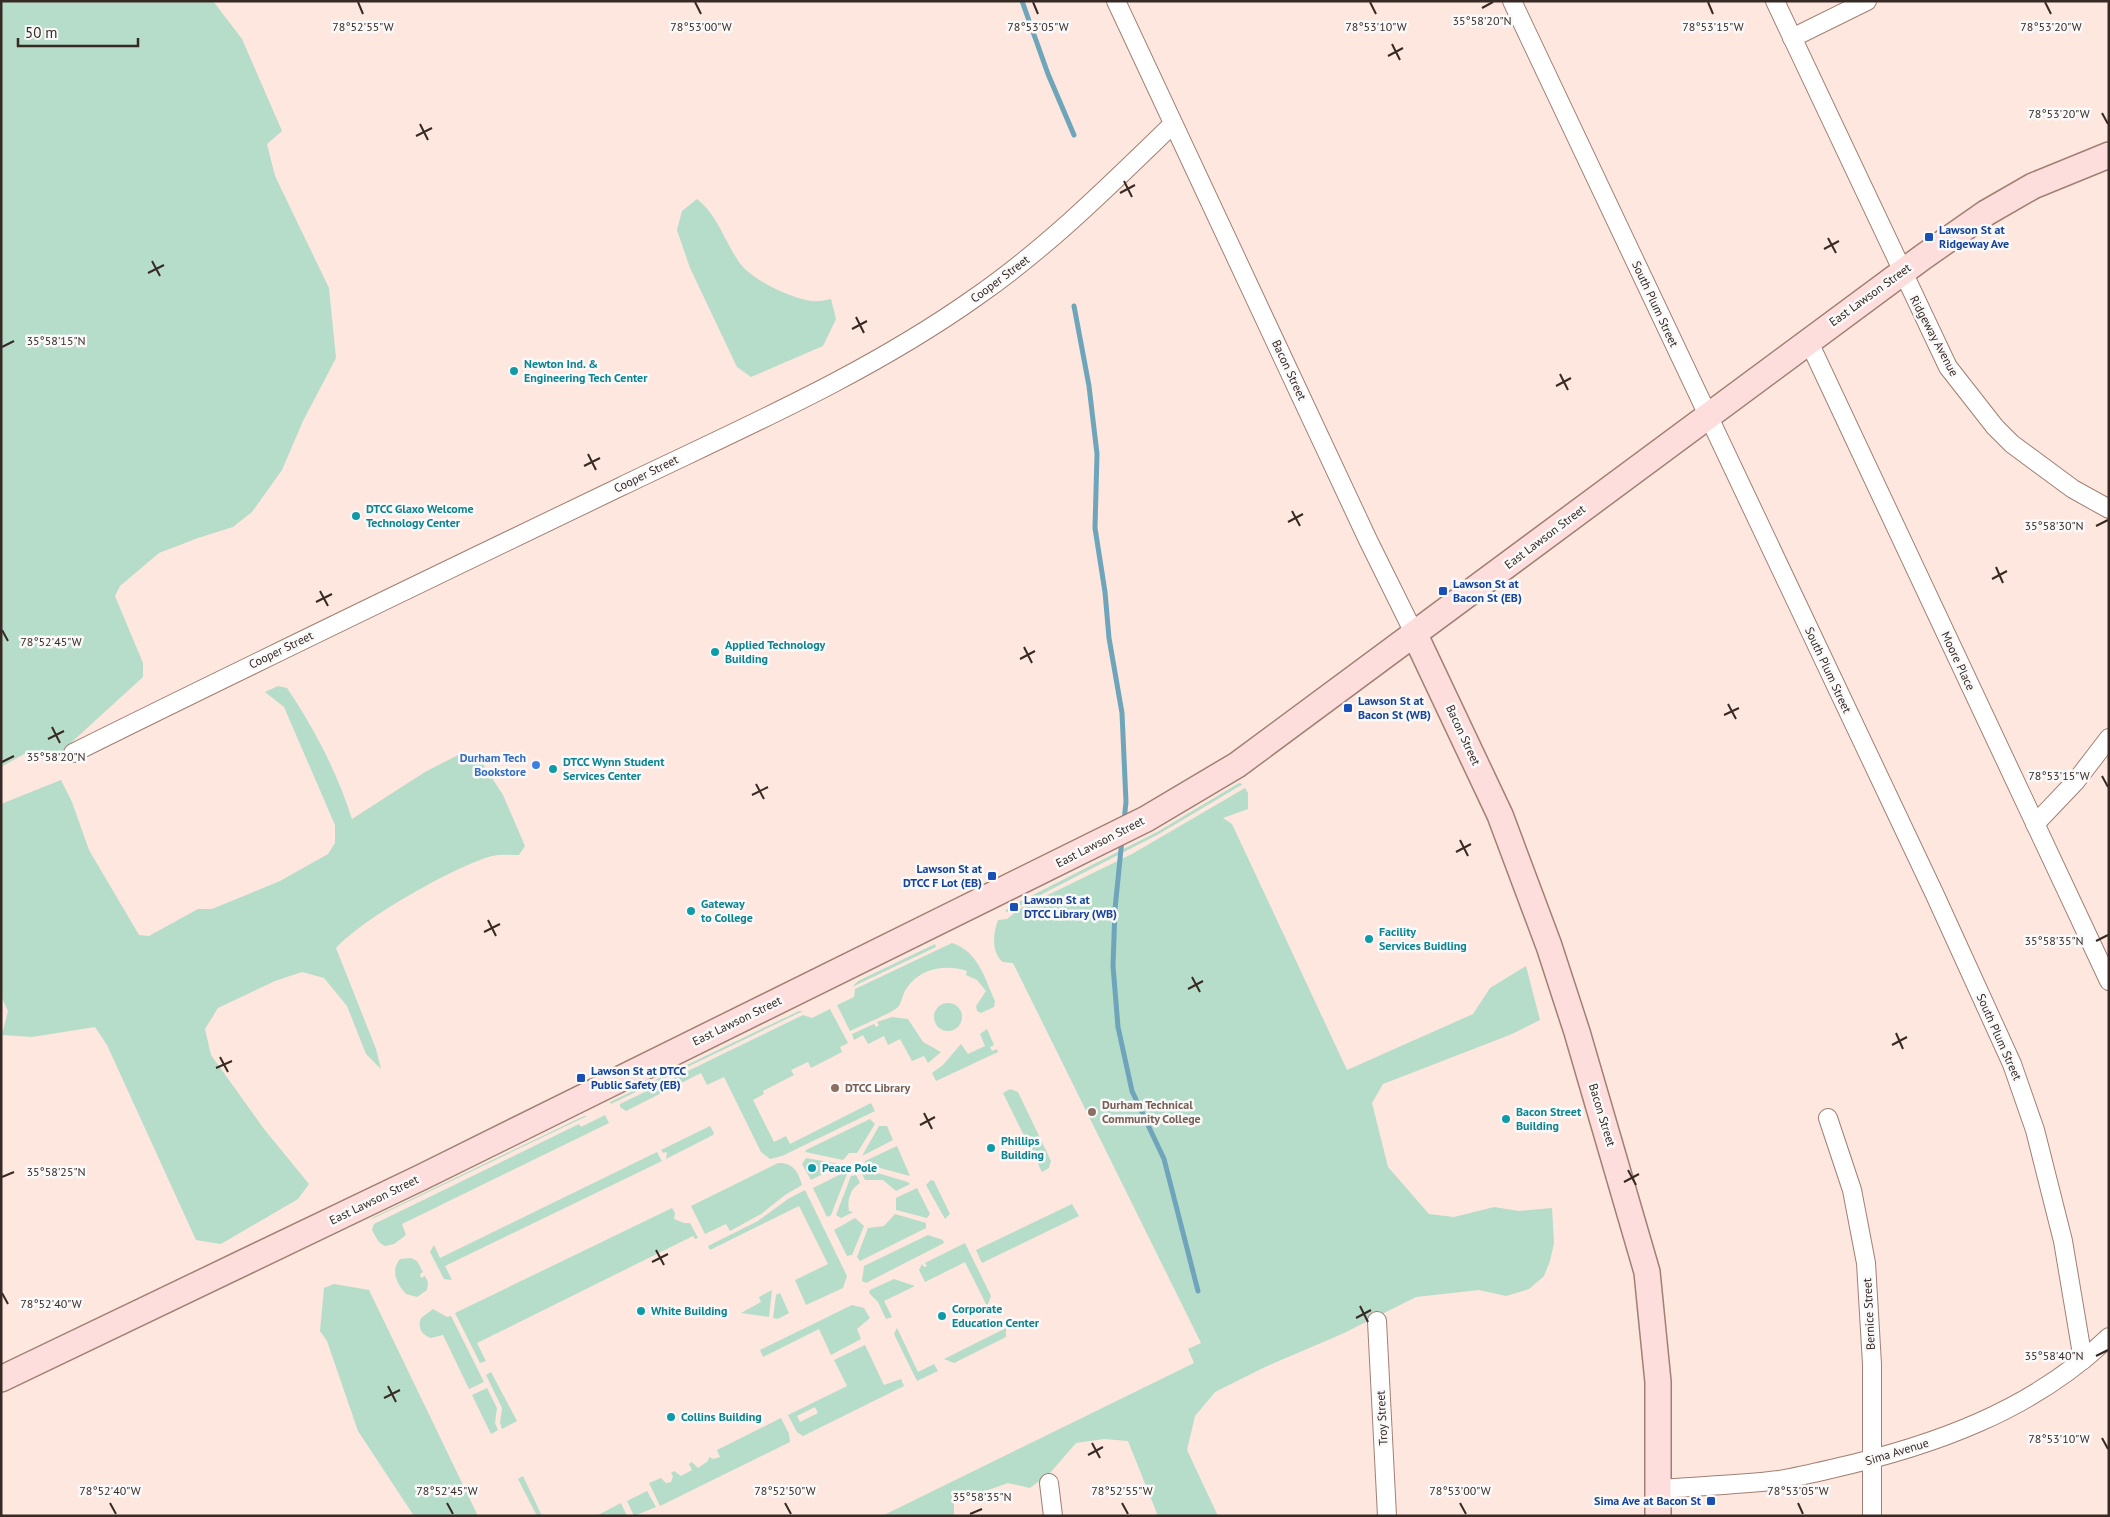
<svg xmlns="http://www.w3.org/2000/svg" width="2110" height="1517" viewBox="0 0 2110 1517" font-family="'PT Sans',sans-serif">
	<rect width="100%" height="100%" fill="#fde7de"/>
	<!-- green -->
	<g fill="#b6ddc9" fill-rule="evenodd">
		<polygon points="1,1 213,1 242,39 282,131 267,144 275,176 329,288 336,358 303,421 282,470 252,512 233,527 198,538 159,553 120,586 115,596 143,663 143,677 62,751 26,753 1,767"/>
		<path d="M697 199C718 216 724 240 739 262 750 279 792 299 812 301 818 302 826 300 831 299L836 319 823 346 751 377 737 367 690 268 677 230 682 211Z"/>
		<path d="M278 686 287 688C314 728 337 772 352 819L425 772 460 754 479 758 503 795 525 846 519 855C511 855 500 854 492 856 455 866 362 919 336 948L376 1049 381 1069 366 1054 347 1006 324 978 302 972 275 981 218 1008 205 1029 211 1055 264 1129 309 1184 298 1199 221 1244 196 1240 107 1045 95 1027 32 1037 2 1035 8 1011 1 996V804L61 780 72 802 89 850 139 935 149 936 198 909H212L280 881 328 854 335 843V825L284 707 265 692Z"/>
		<polygon points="1239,783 1243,784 1159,834 1007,912 1005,911 1013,905 1157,832"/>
		<path d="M1245 788 1248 793V809L1223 818 1232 824 1347 1070 1473 1014 1490 988 1526 966 1540 1020 1512 1034 1383 1084 1372 1103 1388 1167 1429 1214 1454 1217 1494 1207 1519 1211 1552 1208 1554 1243 1550 1261 1544 1276 1529 1289 1506 1296 1479 1290 1416 1297 1342 1334 1265 1367 1215 1392 1195 1416 1187 1450 1218 1516H1158L1128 1441 1104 1439 1076 1443 1050 1473 1030 1488 1008 1483 954 1502V1516H882L1194 1363 1188 1349 1201 1343 1013 963 1003 962C991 953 993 933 998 920L1007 919 1021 908 1132 854Z"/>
		<path d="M952 943C978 951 985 979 995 1001L994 1007 981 1013 977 1011 976 1006 986 991 977 980 966 975 967 971C945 964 920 968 906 989 902 995 902 1002 898 1007 894 1012 858 1027 850 1031L837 1005 854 997 855 989Z"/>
		<polygon points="935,944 936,947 852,987 858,981"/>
		<circle cx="948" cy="1017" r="14"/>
		<polygon points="830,1009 848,1043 840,1047 842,1052 811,1068 808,1062 791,1070 794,1075 763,1091 764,1094 753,1100 774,1142 786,1136 790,1144 871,1103 875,1111 782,1156 770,1159 761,1152 724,1077 707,1085 701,1073 626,1111 620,1107 620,1104 803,1015 812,1018"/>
		<polygon points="799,1011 803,1011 611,1104 610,1102"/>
		<polygon points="892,1017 908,1019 923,1042 941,1052 928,1063 924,1056 912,1061 900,1039 888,1045 884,1036 868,1044 863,1035 854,1040 852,1034 874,1024 876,1027 879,1025 877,1022"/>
		<polygon points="987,1029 994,1045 990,1047 992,1051 997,1049 998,1052 936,1081 932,1073 943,1065 961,1044 968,1054 985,1046 980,1034"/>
		<polygon points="1010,1089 1018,1092 1051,1161 1049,1168 1042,1172 1003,1093"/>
		<path d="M605 1115 609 1123 402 1224 406 1235 394 1244 385 1246C378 1243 376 1237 372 1230L374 1224 579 1124 581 1127Z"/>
		<polygon points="584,1116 587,1116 370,1220 374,1217"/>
		<polygon points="870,1119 875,1124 857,1153 849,1153 843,1160 805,1152 806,1150"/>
		<polygon points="710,1126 714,1133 713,1135 666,1159 667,1152 663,1153 661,1150"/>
		<polygon points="879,1126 887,1126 893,1140 862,1156"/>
		<polygon points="897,1146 910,1176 865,1164 865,1161"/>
		<polygon points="657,1152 662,1161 445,1266 452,1280 444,1279 430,1252 434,1245 440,1258"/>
		<polygon points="806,1158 840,1164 842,1164 811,1180 802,1164"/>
		<path d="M778 1163C793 1162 799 1173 802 1185L785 1195 761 1214 730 1231 726 1224 705 1234 691 1206Z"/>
		<polygon points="864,1169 908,1182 910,1184 896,1191 883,1180 865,1180 861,1172"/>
		<polygon points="845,1172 847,1174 831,1215 827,1217 813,1188"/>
		<path d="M856 1175 860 1183C850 1189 847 1200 849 1211L853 1212 841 1218 836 1215 851 1176Z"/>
		<polygon points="931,1180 934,1181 950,1214 945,1219 926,1185"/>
		<polygon points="917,1188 930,1214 927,1218 896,1210 896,1198"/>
		<polygon points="805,1190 847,1276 843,1288 806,1305 795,1280 828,1264 799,1206 710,1250 708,1246 758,1221 788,1199"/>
		<polygon points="1072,1204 1079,1216 982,1263 976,1250"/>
		<polygon points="672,1208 675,1213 674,1219 684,1223 690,1223 698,1238 695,1239 693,1236 477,1343 486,1361 480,1363 455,1313"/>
		<polygon points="895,1214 926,1223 926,1228 860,1261 857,1257 868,1228 884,1226"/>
		<polygon points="855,1218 864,1226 852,1255 847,1256 834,1230"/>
		<polygon points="928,1235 943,1240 944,1243 866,1283 862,1281 864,1266"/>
		<polygon points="965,1243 991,1296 987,1306 965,1262 925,1282 919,1270 922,1264 924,1267 927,1266 925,1263"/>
		<path d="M411 1258 417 1261 423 1272 420 1274 421 1278 425 1276 428 1282 427 1290 417 1297 406 1294C397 1284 390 1271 400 1259Z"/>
		<polygon points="894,1279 915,1286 884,1301 892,1317 886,1319 878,1302 869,1293 870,1290"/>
		<polygon points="334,1284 369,1290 478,1516 414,1516 358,1431 327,1341 320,1331 324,1288"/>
		<polygon points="772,1290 769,1317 741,1313 761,1302 759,1297"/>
		<polygon points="780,1293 789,1313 778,1319 773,1318 776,1295"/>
		<polygon points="852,1305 864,1308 870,1318 857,1329 861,1339 831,1355 819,1329 763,1357 760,1350"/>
		<path d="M433 1309 447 1317 451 1316 484 1382 469 1389 443 1335 431 1338C422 1335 417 1328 421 1318Z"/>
		<polygon points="897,1328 918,1372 934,1364 938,1371 917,1381 894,1334"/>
		<polygon points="1006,1328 1006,1337 954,1363 944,1359"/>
		<path d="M865 1345 884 1385 901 1379 904 1386 803 1436 797 1432 788 1415 847 1386 834 1360ZM815 1407 818 1413 800 1422 797 1416Z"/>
		<polygon points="491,1372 517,1421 502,1429 500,1423 502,1408 486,1375"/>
		<polygon points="487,1388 497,1408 495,1423 498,1430 491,1434 472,1395"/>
		<polygon points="781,1418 789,1434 790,1442 660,1506 649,1483 661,1478 666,1483 671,1482 673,1476 671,1473 674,1471 681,1476 692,1470 689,1464 692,1462 698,1468 708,1461 709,1457 713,1459 720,1457 717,1450"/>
		<polygon points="523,1476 542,1516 537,1516 518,1479"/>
		<polygon points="647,1491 656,1507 634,1516 627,1501"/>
		<polygon points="621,1503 627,1516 596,1516"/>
	</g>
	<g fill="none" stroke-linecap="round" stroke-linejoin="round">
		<!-- stream -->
		<g stroke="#6fa5bb" stroke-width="5">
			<polyline points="1022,1 1048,74 1074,135"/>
			<polyline points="1074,306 1089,386 1097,454 1095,528 1105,592 1109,638 1122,713 1126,802 1124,821"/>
			<polyline points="1122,839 1115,909 1113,966 1118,1027 1132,1091 1164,1159 1198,1291"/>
		</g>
		<defs>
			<g id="street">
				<polyline points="1116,1 1368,540 1415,635"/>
				<polyline points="1512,1 1935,895 2012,1064 2035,1130 2063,1241 2083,1360"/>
				<polyline points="1775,1 1948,367 1995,427 2012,444 2073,489 2109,509"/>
				<polyline points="1792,38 1867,1"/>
				<polyline points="1808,340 2109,981"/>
				<path d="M73 753C254 663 437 575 620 487 740 429 866 375 976 297 1048 247 1110 185 1173 124"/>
				<polyline points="2035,824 2076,781 2109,738"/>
				<polyline points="1828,1118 1852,1190 1866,1263 1872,1364 1872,1516"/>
				<polyline points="1377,1321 1387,1516"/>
				<polyline points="1049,1483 1053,1516"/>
				<path d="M1658 1489C1698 1486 1739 1485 1779 1480 1797 1477 1814 1473 1831 1469 1933 1446 2032 1411 2109 1337"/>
			</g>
			<g id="secondary">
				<polyline points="1415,635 1500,815 1549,946 1577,1032 1647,1272 1658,1382 1658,1516"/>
				<polyline points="1,1379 422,1177 1146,819 1237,765 1923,257 1986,213 2033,186 2109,155"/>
			</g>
		</defs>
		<!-- street casing -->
		<use href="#street" stroke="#a18073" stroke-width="20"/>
		<!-- secondary casing -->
		<use href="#secondary" stroke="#a18073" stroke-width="28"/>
		<!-- street -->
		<use href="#street" stroke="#fff" stroke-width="18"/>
		<!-- secondary -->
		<use href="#secondary" stroke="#fededc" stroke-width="25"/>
	</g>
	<!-- ticks -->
	<path fill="none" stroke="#372a24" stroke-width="2" d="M358 2 363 14M695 2 701 14M1033 2 1038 14M1370 2 1376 14M1708 2 1713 14M2045 2 2051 14M1482 8 1493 2M1392 44 1400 60M1388 56 1403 48M2102 113 2108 124M420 124 428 140M416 136 432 128M1124 181 1132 197M1120 193 1135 185M1828 238 1836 253M1824 249 1839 241M152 261 160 276M148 273 164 265M856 317 864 333M852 329 867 321M2 347 14 341M1560 374 1568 390M1556 386 1571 378M588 454 596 470M584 466 600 458M1292 511 1300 526M1288 522 1303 514M2096 526 2108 520M1996 567 2003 583M1992 579 2007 571M320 591 328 606M316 602 332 594M2 630 8 641M1024 647 1032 663M1020 659 1035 651M1728 704 1736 719M1724 715 1739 708M52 727 60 743M48 739 64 731M2 762 14 756M2102 776 2108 787M756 784 764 799M752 795 768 787M1460 840 1468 856M1456 852 1471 844M488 920 496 936M484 932 500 924M2096 941 2108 935M1192 977 1200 992M1188 989 1203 981M1896 1033 1903 1049M1892 1045 1907 1037M220 1057 228 1072M216 1068 232 1061M924 1113 932 1129M920 1125 935 1117M1628 1170 1636 1185M2 1177 14 1172M1624 1182 1639 1174M656 1250 664 1265M652 1262 668 1254M2 1293 8 1304M1360 1306 1368 1322M1356 1318 1371 1310M2096 1356 2108 1350M388 1386 396 1402M384 1398 400 1390M2102 1438 2108 1449M1092 1443 1100 1458M1088 1455 1103 1447M110 1503 116 1514M447 1503 453 1514M785 1503 791 1514M1122 1503 1128 1514M1460 1503 1466 1514M1798 1503 1803 1514M970 1514 982 1509"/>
	<!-- markers -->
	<g fill="#1a4fb4" stroke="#f9f9f9" stroke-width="2">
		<rect x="1924" y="232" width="10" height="10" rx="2.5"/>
		<rect x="1438" y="586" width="10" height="10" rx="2.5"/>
		<rect x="1343" y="703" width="10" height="10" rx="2.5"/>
		<rect x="987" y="871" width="10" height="10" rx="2.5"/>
		<rect x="1009" y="902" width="10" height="10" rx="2.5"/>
		<rect x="576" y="1073" width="10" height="10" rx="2.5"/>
		<rect x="1706" y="1496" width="10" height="10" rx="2.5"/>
	</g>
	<g fill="#0f9aa8" stroke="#f9f9f9" stroke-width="2">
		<circle cx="514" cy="371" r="5"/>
		<circle cx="356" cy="516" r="5"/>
		<circle cx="715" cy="652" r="5"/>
		<circle cx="553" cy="769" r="5"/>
		<circle cx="691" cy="911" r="5"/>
		<circle cx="1369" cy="939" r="5"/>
		<circle cx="1506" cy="1119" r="5"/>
		<circle cx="991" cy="1148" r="5"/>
		<circle cx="812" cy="1168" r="5"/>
		<circle cx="641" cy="1311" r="5"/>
		<circle cx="942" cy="1316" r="5"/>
		<circle cx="671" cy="1417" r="5"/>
	</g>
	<circle fill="#3f7fe0" stroke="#f9f9f9" stroke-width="2" cx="536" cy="765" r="5"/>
	<g fill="#8d6e63" stroke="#f9f9f9" stroke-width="2">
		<circle cx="835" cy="1088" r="5"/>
		<circle cx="1092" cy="1112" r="5"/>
	</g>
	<g text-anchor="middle" stroke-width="5" stroke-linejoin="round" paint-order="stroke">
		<!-- transit labels -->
		<g font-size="12" font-weight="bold" fill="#164399" stroke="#f9f9f9" text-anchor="start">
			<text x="1939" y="234">Lawson St at<tspan x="1939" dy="14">Ridgeway Ave</tspan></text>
			<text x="1453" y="588">Lawson St at<tspan x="1453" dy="14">Bacon St (EB)</tspan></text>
			<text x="1358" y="705">Lawson St at<tspan x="1358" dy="14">Bacon St (WB)</tspan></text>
			<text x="982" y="873" text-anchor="end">Lawson St at<tspan x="982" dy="14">DTCC F Lot (EB)</tspan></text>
			<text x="1024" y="904">Lawson St at<tspan x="1024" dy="14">DTCC Library (WB)</tspan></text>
			<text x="591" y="1075">Lawson St at DTCC<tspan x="591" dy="14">Public Safety (EB)</tspan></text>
			<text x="1701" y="1505" text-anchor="end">Sima Ave at Bacon St</text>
		</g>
		<!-- street labels -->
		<g font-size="12" fill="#372a24" stroke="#f9f9f9">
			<text transform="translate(1000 279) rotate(-37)" y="4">Cooper Street</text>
			<text transform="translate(1870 295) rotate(-36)" y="4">East Lawson Street</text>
			<text transform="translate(1655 304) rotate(65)" y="4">South Plum Street</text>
			<text transform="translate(1934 336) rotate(62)" y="4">Ridgeway Avenue</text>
			<text transform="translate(1289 370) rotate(65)" y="4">Bacon Street</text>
			<text transform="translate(646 474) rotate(-26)" y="4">Cooper Street</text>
			<text transform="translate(1545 537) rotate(-37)" y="4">East Lawson Street</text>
			<text transform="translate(281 650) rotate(-26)" y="4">Cooper Street</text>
			<text transform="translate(1958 661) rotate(65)" y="4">Moore Place</text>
			<text transform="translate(1828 670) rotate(65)" y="4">South Plum Street</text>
			<text transform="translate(1463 735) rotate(65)" y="4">Bacon Street</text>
			<text transform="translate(1100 842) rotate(-27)" y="4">East Lawson Street</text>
			<text transform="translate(737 1021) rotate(-26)" y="4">East Lawson Street</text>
			<text transform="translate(1999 1037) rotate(66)" y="4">South Plum Street</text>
			<text transform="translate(1602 1115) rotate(73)" y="4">Bacon Street</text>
			<text transform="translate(374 1200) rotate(-26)" y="4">East Lawson Street</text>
			<text transform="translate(1869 1314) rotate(-93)" y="4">Bernice Street</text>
			<text transform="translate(1382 1418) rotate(-93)" y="4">Troy Street</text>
			<text transform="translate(1897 1452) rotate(-17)" y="4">Sima Avenue</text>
		</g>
		<!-- culture labels -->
		<g font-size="12" font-weight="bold" fill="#0d838f" stroke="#f9f9f9" text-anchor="start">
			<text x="524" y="368">Newton Ind. &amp;<tspan x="524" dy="14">Engineering Tech Center</tspan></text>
			<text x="366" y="513">DTCC Glaxo Welcome<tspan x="366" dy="14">Technology Center</tspan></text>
			<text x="725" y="649">Applied Technology<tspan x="725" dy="14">Building</tspan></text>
			<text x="563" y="766">DTCC Wynn Student<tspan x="563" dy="14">Services Center</tspan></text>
			<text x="701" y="908">Gateway<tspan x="701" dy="14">to College</tspan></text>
			<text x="1379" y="936">Facility<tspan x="1379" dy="14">Services Buidling</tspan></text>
			<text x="1516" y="1116">Bacon Street<tspan x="1516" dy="14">Building</tspan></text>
			<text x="1001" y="1145">Phillips<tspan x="1001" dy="14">Building</tspan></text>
			<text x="822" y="1172">Peace Pole</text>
			<text x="952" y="1313">Corporate<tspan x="952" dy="14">Education Center</tspan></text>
			<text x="651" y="1315">White Building</text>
			<text x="681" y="1421">Collins Building</text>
		</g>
		<!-- shop labels -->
		<g font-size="12" font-weight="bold" fill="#366cbe" stroke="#f9f9f9" text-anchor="end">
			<text x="526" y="762">Durham Tech<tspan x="526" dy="14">Bookstore</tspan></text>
		</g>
		<!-- education labels -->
		<g font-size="12" font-weight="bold" fill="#785e54" stroke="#f9f9f9" text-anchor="start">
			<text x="845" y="1092">DTCC Library</text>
			<text x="1102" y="1109">Durham Technical<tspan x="1102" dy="14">Community College</tspan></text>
		</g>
	</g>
	<g font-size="12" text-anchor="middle" fill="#372a24" stroke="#f9f9f9" stroke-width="5" stroke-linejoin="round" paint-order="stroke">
		<text x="1482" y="25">35°58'20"N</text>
		<text x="2051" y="31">78°53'20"W</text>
		<text x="363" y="31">78°52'55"W</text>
		<text x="701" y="31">78°53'00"W</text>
		<text x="1038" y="31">78°53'05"W</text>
		<text x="1376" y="31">78°53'10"W</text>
		<text x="1713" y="31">78°53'15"W</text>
		<text x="2059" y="118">78°53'20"W</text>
		<text x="56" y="345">35°58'15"N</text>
		<text x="2054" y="530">35°58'30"N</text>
		<text x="51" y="646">78°52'45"W</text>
		<text x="56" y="761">35°58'20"N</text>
		<text x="2059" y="780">78°53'15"W</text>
		<text x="2054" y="945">35°58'35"N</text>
		<text x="56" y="1176">35°58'25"N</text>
		<text x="51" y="1308">78°52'40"W</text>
		<text x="2054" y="1360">35°58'40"N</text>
		<text x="2059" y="1443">78°53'10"W</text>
		<text x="110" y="1495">78°52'40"W</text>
		<text x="447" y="1495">78°52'45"W</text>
		<text x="785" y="1495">78°52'50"W</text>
		<text x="1122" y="1495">78°52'55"W</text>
		<text x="1460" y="1495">78°53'00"W</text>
		<text x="1798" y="1495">78°53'05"W</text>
		<text x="982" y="1501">35°58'35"N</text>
	</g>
	<!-- border -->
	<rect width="2110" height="1517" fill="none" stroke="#372a24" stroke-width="5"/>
	<!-- scale -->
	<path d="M18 38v8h120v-8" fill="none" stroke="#372a24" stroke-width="2.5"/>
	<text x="25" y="38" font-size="15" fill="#372a24" stroke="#f9f9f9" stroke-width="4" paint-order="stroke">50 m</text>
</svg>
